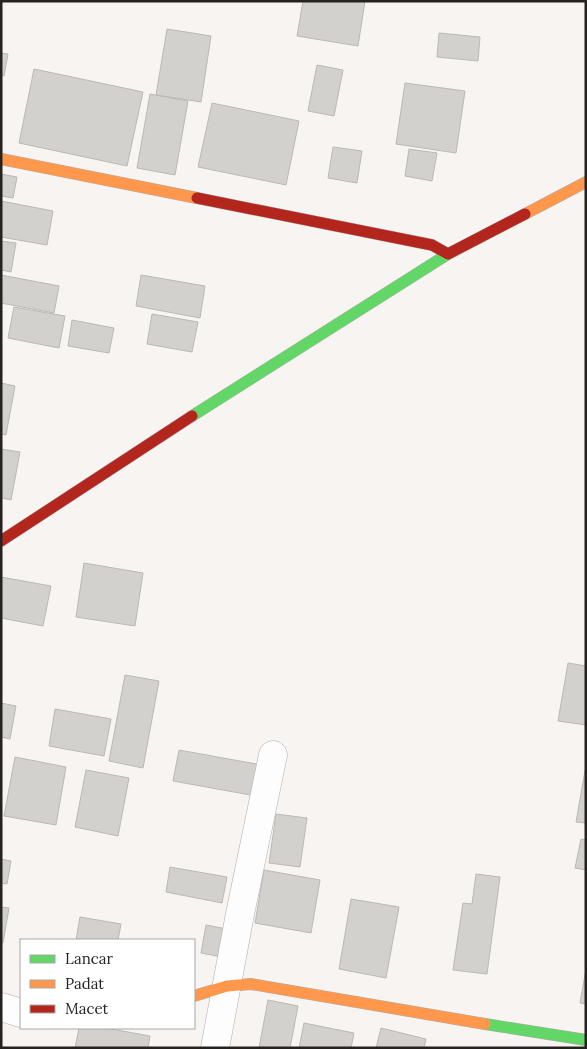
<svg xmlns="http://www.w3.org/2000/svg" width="587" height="1049" viewBox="0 0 587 1049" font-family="Lora,serif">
	<rect width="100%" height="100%" fill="#f7f4f1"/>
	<!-- building -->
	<g fill="#d3d1ce" stroke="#bab9b6">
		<polygon points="303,1 365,1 358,46 297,36"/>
		<polygon points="167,29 211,36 201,102 156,95"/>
		<polygon points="439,33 480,37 478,61 437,57"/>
		<polygon points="1,53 8,54 4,76 1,75"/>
		<polygon points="317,65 343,70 334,116 308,111"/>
		<polygon points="34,69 143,92 127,166 19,143"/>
		<polygon points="405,83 465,91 456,153 396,144"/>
		<polygon points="150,94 188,101 175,175 137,168"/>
		<polygon points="212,103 299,121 286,185 198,167"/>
		<polygon points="333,147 362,151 357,183 328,178"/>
		<polygon points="409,149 437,153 432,181 405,176"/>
		<polygon points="1,174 17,177 13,198 1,196"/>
		<polygon points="1,201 53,211 47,245 1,237"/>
		<polygon points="1,241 16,243 11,272 1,270"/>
		<polygon points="1,275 59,286 54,313 1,303"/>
		<polygon points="141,275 205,286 200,318 136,306"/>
		<polygon points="14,307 65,316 59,348 8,338"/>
		<polygon points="152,314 198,322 192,352 147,344"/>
		<polygon points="72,320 114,328 109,353 68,346"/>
		<polygon points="1,383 15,386 6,435 1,434"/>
		<polygon points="1,449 20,452 11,500 1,498"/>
		<polygon points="84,563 143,573 135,626 76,617"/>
		<polygon points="1,577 51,586 43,626 1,618"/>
		<polygon points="568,663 586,666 586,725 558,721"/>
		<polygon points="125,675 159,681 143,768 109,761"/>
		<polygon points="1,703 16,706 10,739 1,737"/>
		<polygon points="55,709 111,719 104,756 49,746"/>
		<polygon points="179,750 262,765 256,796 173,781"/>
		<polygon points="15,757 66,767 56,825 4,816"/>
		<polygon points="586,765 586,823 576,822"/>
		<polygon points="86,770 129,778 118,836 75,827"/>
		<polygon points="276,814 307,818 300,867 269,863"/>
		<polygon points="581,839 586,840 586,870 575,868"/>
		<polygon points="1,859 11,861 7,884 1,883"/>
		<polygon points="170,867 227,877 222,903 166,892"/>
		<polygon points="264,870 320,880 311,933 255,923"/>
		<polygon points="476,874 500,877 487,974 453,970 463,903 472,904"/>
		<polygon points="351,899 399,907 386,978 339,969"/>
		<polygon points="1,907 9,908 3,943 1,943"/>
		<polygon points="80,917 121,924 118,940 76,940"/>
		<polygon points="206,925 227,929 222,957 201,953"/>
		<polygon points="586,969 586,1004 580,1003"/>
		<polygon points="268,1000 298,1006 290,1048 259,1048"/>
		<polygon points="304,1023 354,1033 351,1048 299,1048"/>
		<polygon points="79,1028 106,1028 150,1036 148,1048 75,1048"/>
		<polygon points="381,1028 426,1039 424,1048 376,1048"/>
	</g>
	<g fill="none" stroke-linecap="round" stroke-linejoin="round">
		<defs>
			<g id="street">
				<polyline points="1,1007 21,1013"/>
				<polyline points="215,1048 240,914 273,755"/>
			</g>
			<g id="fast">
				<polyline points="192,416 448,254"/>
				<polyline points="485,1024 586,1040"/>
			</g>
			<g id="slow">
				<polyline points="1,159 197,198"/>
				<polyline points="525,214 586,182"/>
				<polyline points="194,996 227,986 251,984 485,1024"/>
			</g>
			<g id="jam">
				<polyline points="197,198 432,245 448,254 525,214"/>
				<polyline points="1,541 192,416"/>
			</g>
		</defs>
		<!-- street casing -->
		<use href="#street" stroke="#b0aeac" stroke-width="29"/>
		<!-- fast casing -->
		<use href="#fast" stroke="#b0aeac" stroke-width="12"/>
		<!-- slow casing -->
		<use href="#slow" stroke="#b0aeac" stroke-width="12"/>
		<!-- jam casing -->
		<use href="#jam" stroke="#b0aeac" stroke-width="12"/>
		<!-- street -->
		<use href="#street" stroke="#fefdfd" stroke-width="28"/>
		<!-- fast -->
		<use href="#fast" stroke="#63d668" stroke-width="11"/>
		<!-- slow -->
		<use href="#slow" stroke="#ff974d" stroke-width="11"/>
		<!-- jam -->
		<use href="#jam" stroke="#b3261e" stroke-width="11"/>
	</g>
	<!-- border -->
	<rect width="587" height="1049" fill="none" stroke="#252220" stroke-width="5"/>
	<!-- legend -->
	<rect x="20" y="939" width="175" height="90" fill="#ffffff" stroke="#a8a7a6"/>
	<rect x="30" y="955" width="25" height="8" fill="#63d668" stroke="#a8a7a6"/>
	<text x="65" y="964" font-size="15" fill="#252220">Lancar</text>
	<rect x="30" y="980" width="25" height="8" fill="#ff974d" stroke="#a8a7a6"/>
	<text x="65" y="989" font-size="15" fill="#252220">Padat</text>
	<rect x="30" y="1005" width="25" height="8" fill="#b3261e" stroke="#a8a7a6"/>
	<text x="65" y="1014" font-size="15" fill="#252220">Macet</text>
</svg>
